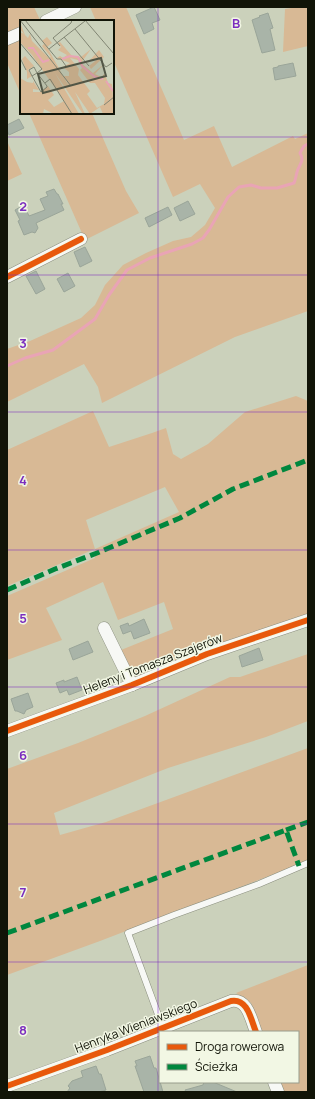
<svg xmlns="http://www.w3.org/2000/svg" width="315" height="1099" viewBox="0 0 315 1099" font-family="Manrope,sans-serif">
	<rect width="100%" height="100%" fill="#cbd1bb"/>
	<!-- green -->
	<g fill="#d8b995" fill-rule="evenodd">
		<polygon points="7,7 34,7 40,20 21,21 21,29 7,35"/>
		<polygon points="90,7 126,7 184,140 214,126 232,167 293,136 295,139 308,133 308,311 235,337 102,403 98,387 84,364 7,402 7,349 30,341 81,318 95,305 105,285 123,265 146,253 173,241 191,237 205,225 215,208 200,184 173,197 113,60 113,21 96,21"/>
		<polygon points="298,7 308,7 308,46 283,52 285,9"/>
		<polygon points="21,38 21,95 7,63 7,45"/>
		<polygon points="29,113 92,113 126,191 139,213 85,240"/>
		<polygon points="7,141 22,174 7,181"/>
		<path d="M296 396 308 401V616L237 638 135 680 121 650 173 629 164 602 118 620 103 582 46 608 62 640 7 660V596L95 558V549L7 586V450L93 411 109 447 152 433 166 428 173 454 181 459 208 444 245 412ZM165 487 179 512 95 549 86 520Z"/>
		<polygon points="308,654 308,721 266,737 168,768 54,813 60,835 106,822 308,748 308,861 100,941 7,975 7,769 78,743 145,716 230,677 240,677"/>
		<polygon points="308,965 308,1092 283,1092 280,1082 298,1082 298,1032 262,1032 251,1003 236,993"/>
	</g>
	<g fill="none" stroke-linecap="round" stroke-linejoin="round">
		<!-- stream -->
		<path stroke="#e9a4b5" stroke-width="3" d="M7 366 25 358 53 350 95 319 109 295 127 270 150 258 192 244 203 238 209 230 228 197 239 187 251 185 261 188H277L294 183C296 179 296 174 298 169 301 163 304 160 300 153L304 146 308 144"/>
	</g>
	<!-- building -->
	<g fill="#a9b4a8" stroke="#9aa599">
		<polygon points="154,7 160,20 152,23 154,29 144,34 136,15"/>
		<polygon points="268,13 273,28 270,29 275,50 262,53 252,20 260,17 259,16"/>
		<polygon points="293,63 296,76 275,80 273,68 278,67 278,66"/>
		<polygon points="19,119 24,128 9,135 7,130 7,125"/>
		<polygon points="54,189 57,194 58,194 63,204 61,204 64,210 36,223 38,228 35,233 32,232 24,235 18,221 20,220 15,210 24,205 29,216 45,210 40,199 48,196 46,192"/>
		<polygon points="188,201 195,214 180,221 174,208"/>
		<polygon points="168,207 172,215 149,227 145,218"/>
		<polygon points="85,247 92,261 80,267 74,252"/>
		<polygon points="36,271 45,289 36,294 26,276"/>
		<polygon points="68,273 75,286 64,292 57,279"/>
		<polygon points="144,619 150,633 134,639 131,631 123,634 120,626 128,623 129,626"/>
		<polygon points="88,641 93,652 73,660 69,649"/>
		<polygon points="259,648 263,660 242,667 239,656"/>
		<polygon points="77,677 82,690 69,695 67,690 60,693 56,683 64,680 64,682"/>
		<polygon points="28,693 33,707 26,710 24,714 17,711 15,711 11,699"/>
		<polygon points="150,1056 154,1068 156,1068 163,1092 144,1092 135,1066 137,1066 135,1061"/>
		<polygon points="96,1066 99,1074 101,1074 106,1090 99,1092 67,1092 70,1088 68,1086 72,1081 83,1077 81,1071"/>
		<polygon points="204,1082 213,1082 237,1092 186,1092 185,1090 203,1085"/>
	</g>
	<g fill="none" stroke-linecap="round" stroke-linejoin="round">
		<defs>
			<polyline id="lane" points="163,1028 128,933 174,915 259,884 308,863"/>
			<g id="street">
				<polyline points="46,21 75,7"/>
				<polyline points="7,39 21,33"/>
				<polyline points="7,277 81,239"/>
				<polyline points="104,628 132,685"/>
				<polyline points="7,731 132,685 207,654 308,620"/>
				<polyline points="274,1082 278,1092"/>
				<path d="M7 1086 107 1050 231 1001C248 998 251 1020 256 1032"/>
			</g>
		</defs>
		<!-- lane casing -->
		<use href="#lane" stroke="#898d7d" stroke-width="7"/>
		<!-- street casing -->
		<use href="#street" stroke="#898d7d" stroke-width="13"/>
		<!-- lane -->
		<use href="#lane" stroke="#f7f8f5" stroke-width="6"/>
		<!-- street -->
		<use href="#street" stroke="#f7f8f5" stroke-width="12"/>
		<!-- quiet -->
		<g stroke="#00873e" stroke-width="5" stroke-dasharray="10 5" stroke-linecap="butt">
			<polyline points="7,590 55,569 97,553 180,518 233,489 308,460"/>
			<polyline points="286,830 308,822"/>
			<polyline points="7,933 286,830 299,866"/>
		</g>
		<defs>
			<g id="cycleway">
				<polyline points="7,277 81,239"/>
				<polyline points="7,731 132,685 207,654 308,620"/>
				<path d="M7 1086 107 1050 231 1001C248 998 251 1020 256 1032"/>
			</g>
		</defs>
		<!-- cycleway casing -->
		<use href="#cycleway" stroke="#f2f7e4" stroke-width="8"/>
		<!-- cycleway -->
		<use href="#cycleway" stroke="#e8590c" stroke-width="6"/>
	</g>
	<!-- grid -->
	<path fill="none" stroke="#7b2cbf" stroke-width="1" stroke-opacity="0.55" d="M158 7V1092M7 137H308M7 275H308M7 412H308M7 550H308M7 687H308M7 824H308M7 962H308"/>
	<g text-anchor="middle" stroke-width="3" stroke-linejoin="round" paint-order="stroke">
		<!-- street labels -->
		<g font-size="12" fill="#111407" stroke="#f2f7e4">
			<text transform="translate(153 664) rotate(-21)" y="4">Heleny i Tomasza Szajerów</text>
			<text transform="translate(136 1026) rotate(-21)" y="4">Henryka Wieniawskiego</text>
		</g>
	</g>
	<!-- overview -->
	<g transform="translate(20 20)">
		<rect width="94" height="94" fill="#cbd1bb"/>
		<path d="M1 5 5 15 8 18 10 14 12 21 29 38 31 37 22 26 24 24 22 21 27 17 32 23 27 27 51 70 44 56H49V52L43 47 50 43 37 38 40 36 43 38 47 35 38 30 41 27 38 23 40 22 52 36 61 37 71 29 61 43 73 53 84 44 75 54 83 58V55L85 54 88 63 92 64 94 94H83L80 87 70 94 55 72 65 94H63L35 53 59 94H34L24 89 23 94H0V58L7 62 13 63V61L19 70 13 69V72H20L28 66 34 75 28 80 34 87 44 81 12 35 0 22V12L4 14 0 9ZM50 38 58 40 62 48 60 50 70 63H75L85 78 84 84 77 88 72 81 77 78 72 81 67 74 70 71 58 55 59 49ZM79 30 84 37 71 49 69 46 79 38 70 40ZM5 36 14 46 8 50 12 56 7 59V52L2 39Z" fill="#d8b995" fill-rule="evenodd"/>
		<path fill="none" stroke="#e9a4b5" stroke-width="2" d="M8 28H13L23 42 29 40M42 39 50 36 58 37 62 46 75 57 83 59M86 61 93 71"/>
		<path fill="none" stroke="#818573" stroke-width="1" d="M0 0 51 66M5 0 37 39H41L46 46M65 0 94 34M55 9 86 47 92 43M44 17 69 46M0 23 22 49 17 53 12 56 9 50 14 47 17 53 27 66V67L21 72 12 56M40 26 33 18 51 3 52 0M29 29 65 1M0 38 6 50M25 63 30 59 52 94M84 85 94 77"/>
		<path fill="#525646" fill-opacity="0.15" stroke="#525646" stroke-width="2" d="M81 38 86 56 23 73 18 54Z"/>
		<rect width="94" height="94" fill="none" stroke="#111407" stroke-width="2"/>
	</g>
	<g font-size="13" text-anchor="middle" font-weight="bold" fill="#7b2cbf" stroke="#f2f7e4" stroke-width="3" stroke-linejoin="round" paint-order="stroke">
		<text x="236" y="28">B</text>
		<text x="23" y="211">2</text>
		<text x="23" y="348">3</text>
		<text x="23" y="485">4</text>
		<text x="23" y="623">5</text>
		<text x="23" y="760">6</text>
		<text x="23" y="897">7</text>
		<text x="23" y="1035">8</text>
	</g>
	<!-- border -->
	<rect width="315" height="1099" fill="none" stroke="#111407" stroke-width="16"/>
	<!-- legend -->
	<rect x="159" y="1031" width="140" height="52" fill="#f2f7e4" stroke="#989c8c"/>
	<rect x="167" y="1044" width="20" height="6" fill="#e8590c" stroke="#989c8c"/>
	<text x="195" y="1051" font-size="12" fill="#111407">Droga rowerowa</text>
	<rect x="167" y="1064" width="20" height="6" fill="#00873e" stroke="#989c8c"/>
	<text x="195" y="1071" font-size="12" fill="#111407">Ścieżka</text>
</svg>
